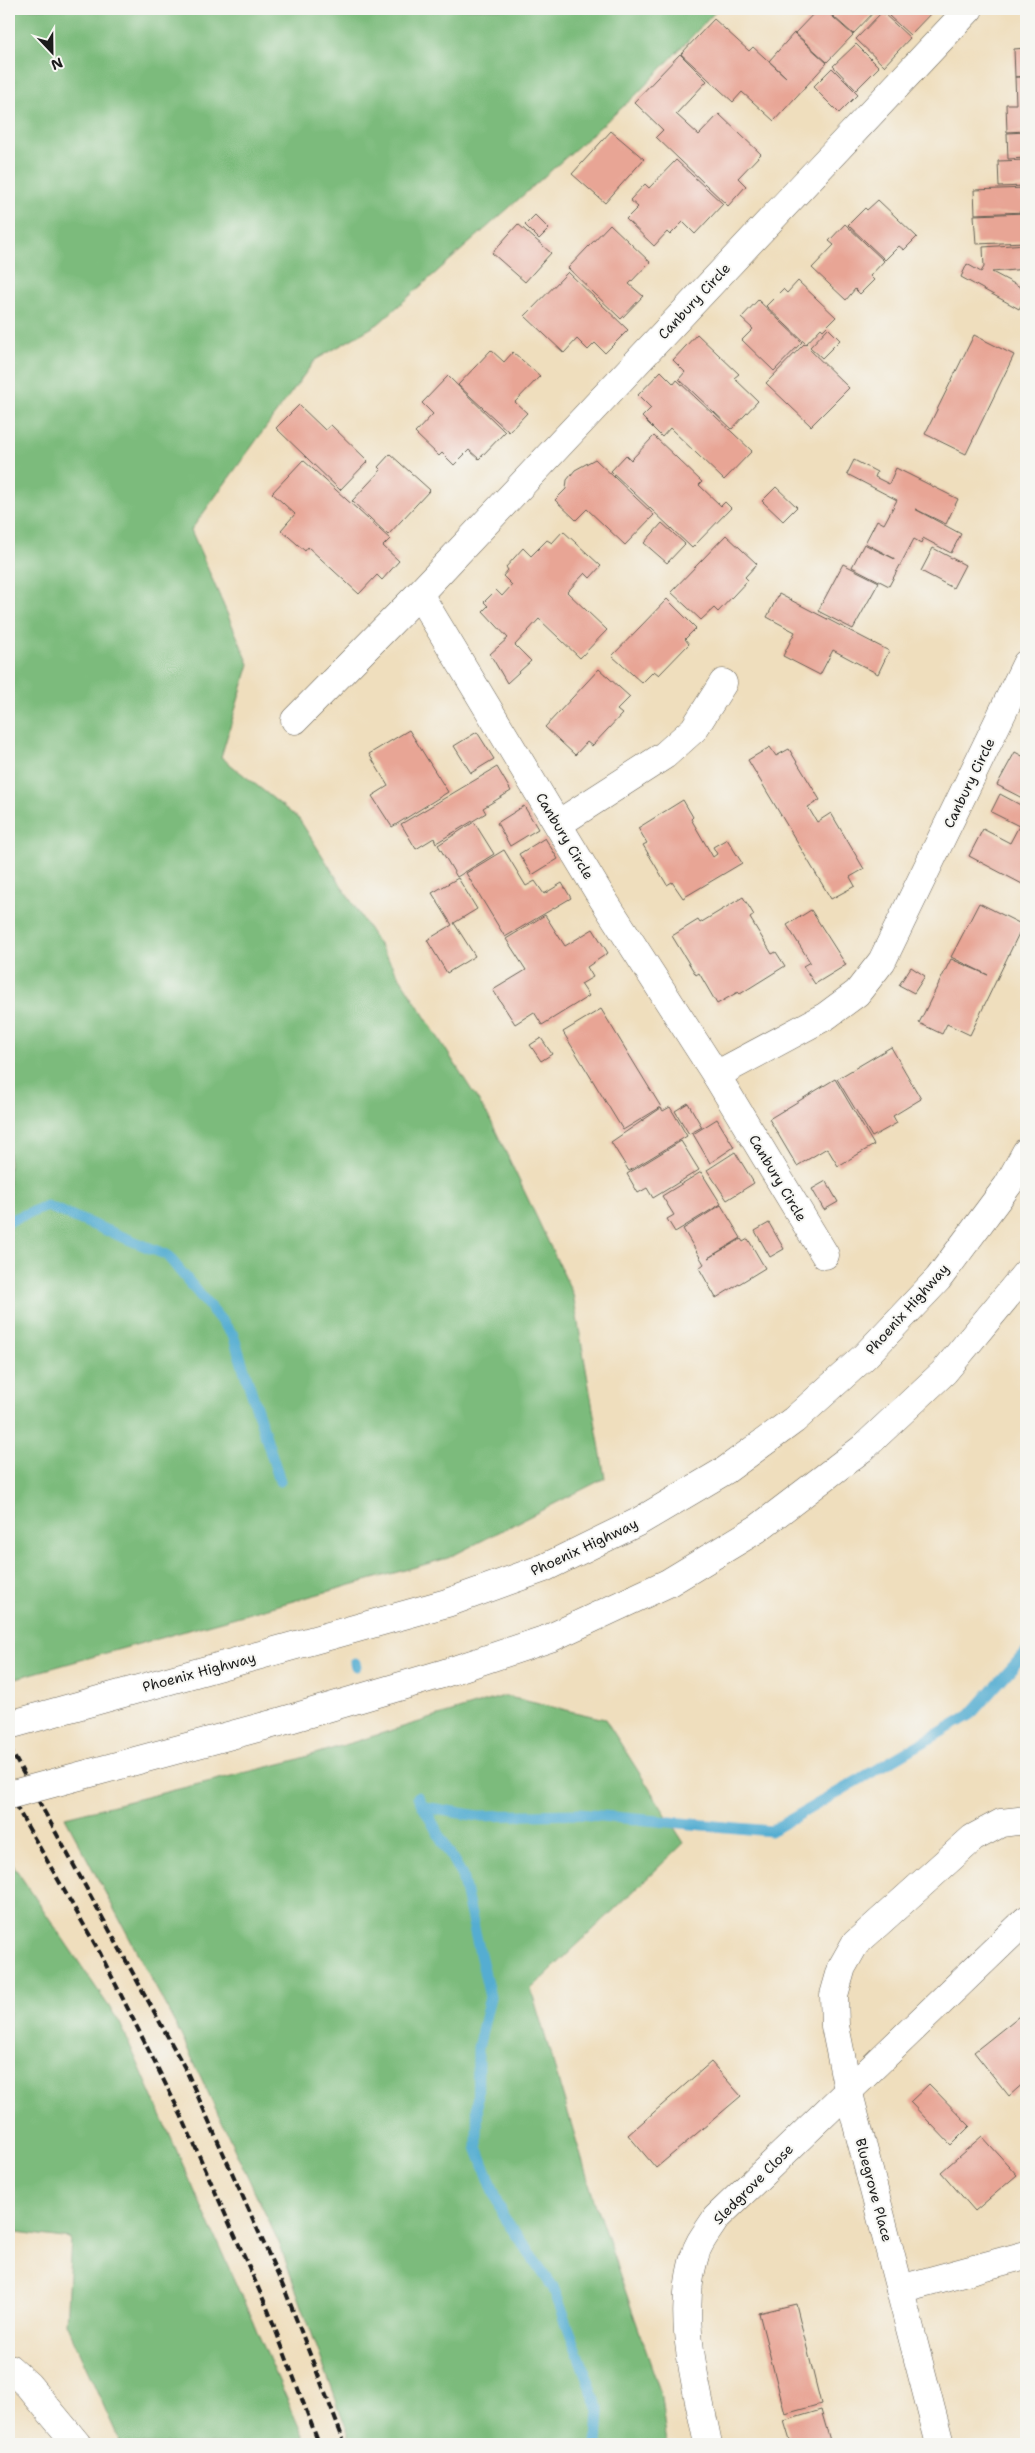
<svg xmlns="http://www.w3.org/2000/svg" width="1035" height="2453" viewBox="0 0 1035 2453" font-family="'Shantell Sans',sans-serif">
	<rect width="100%" height="100%" fill="#f6f6f2"/>
	<filter id="ink" filterUnits="userSpaceOnUse"><feTurbulence type="fractalNoise" baseFrequency=".02" numOctaves="2"/><feDisplacementMap in="SourceGraphic" scale="10" xChannelSelector="R" yChannelSelector="G"/><feConvolveMatrix kernelMatrix="1 2 1 2 8 2 1 2 1" color-interpolation-filters="sRGB"/></filter>
	<filter id="wash" filterUnits="userSpaceOnUse"><feTurbulence type="fractalNoise" baseFrequency=".0096" numOctaves="4" result="noise"/><feDisplacementMap in="SourceGraphic" scale="20" xChannelSelector="R" yChannelSelector="G"/><feGaussianBlur stdDeviation="1.12" result="paint"/><feColorMatrix in="noise" values="0 0 0 0 0 0 0 0 0 0 0 0 0 0 0 0 0 1.4 0 .05"/><feComposite in="paint" operator="in"/></filter>
	<g filter="url(#wash)">
		<rect width="100%" height="100%" fill="#efdebd"/>
		<!-- forest -->
		<g fill="#7bbb7c" stroke="#4c6c4c">
			<polygon points="9,9 718,9 635,96 378,324 315,360 191,530 249,664 221,757 299,819 490,1119 573,1294 605,1478 448,1558 9,1680"/>
			<polygon points="504,1696 605,1719 684,1843 531,1989 595,2203 660,2391 667,2444 352,2444 279,2243 180,2033 65,1817 292,1761"/>
			<polygon points="9,1859 120,2023 307,2444 121,2444 66,2323 71,2239 9,2231"/>
		</g>
		<g fill="none" stroke-linecap="round" stroke-linejoin="round">
			<!-- stream -->
			<g stroke="#54add1" stroke-width="11">
				<polyline points="9,1221 47,1206 167,1255 233,1335 280,1481"/>
				<polyline points="355,1663 356,1666"/>
				<polyline points="418,1797 462,1876 490,1997 478,2048 477,2147 503,2216 553,2287 599,2410 597,2444"/>
				<polyline points="424,1807 478,1816 579,1814 771,1831 970,1715 1026,1652"/>
			</g>
		</g>
		<g id="blocks">
			<!-- building -->
			<g fill="#e8a595">
				<polygon points="818,9 824,9 853,35 827,62 795,33"/>
				<polygon points="825,9 877,9 853,34"/>
				<polygon points="897,9 935,9 910,35 889,16"/>
				<polygon points="882,12 910,38 884,66 856,39"/>
				<polygon points="714,19 749,51 753,47 786,77 769,61 794,33 827,63 774,121 742,92 733,102 681,54"/>
				<polygon points="856,44 879,67 856,90 833,66"/>
				<polygon points="1026,48 1026,76 1015,77 1014,49"/>
				<polygon points="680,54 707,81 676,114 699,135 719,114 761,154 738,178 746,186 728,206 656,137 663,130 634,102"/>
				<polygon points="832,68 858,94 839,113 813,87"/>
				<polygon points="1015,77 1026,77 1026,131 1007,132 1006,104 1016,104"/>
				<polygon points="611,131 644,159 605,203 572,174"/>
				<polygon points="1026,132 1026,158 1008,159 1007,133"/>
				<polygon points="676,160 723,204 695,234 683,222 670,235 667,232 654,246 626,219 638,207 630,200 645,184 649,188"/>
				<polygon points="1026,160 1026,186 999,187 998,161"/>
				<polygon points="1026,188 1026,212 975,214 974,190"/>
				<polygon points="878,200 917,237 904,250 899,246 885,260 848,225 865,208 867,210"/>
				<polygon points="1026,213 1026,242 976,244 974,215"/>
				<polygon points="535,215 549,229 539,239 525,225"/>
				<polygon points="518,224 551,253 525,282 492,253"/>
				<polygon points="610,224 650,262 629,284 643,296 621,319 568,268"/>
				<polygon points="845,224 884,261 870,276 874,280 860,294 855,289 846,300 812,268 834,245 829,241"/>
				<polygon points="1026,244 1026,269 992,272 1026,290 1026,296 1019,309 961,277 967,264 981,272 984,267 983,247"/>
				<polygon points="568,272 628,330 605,353 595,343 588,350 577,339 564,353 525,316"/>
				<polygon points="798,281 836,317 823,330 821,328 806,344 766,306 783,289 787,293"/>
				<polygon points="758,300 802,342 774,371 742,340 753,329 741,318"/>
				<polygon points="828,328 840,340 822,358 810,347"/>
				<polygon points="697,334 739,374 734,378 758,401 732,429 679,379 685,372 673,360"/>
				<polygon points="974,335 1014,355 966,454 925,434"/>
				<polygon points="804,344 849,388 811,426 766,383"/>
				<polygon points="491,350 504,362 513,352 540,376 515,402 527,413 509,432 458,385"/>
				<polygon points="661,371 674,384 677,380 752,451 724,480 670,428 662,437 642,417 651,408 638,395"/>
				<polygon points="448,376 505,432 479,459 469,450 454,465 442,453 439,456 415,433 433,414 422,403"/>
				<polygon points="299,405 325,430 331,425 368,461 340,490 276,428"/>
				<polygon points="654,436 702,482 699,485 721,506 725,502 731,508 692,548 611,471 626,455 631,460"/>
				<polygon points="390,454 430,490 388,535 352,501 381,470 378,467"/>
				<polygon points="595,459 654,515 625,545 587,509 576,520 555,500 566,489 567,480 575,470"/>
				<polygon points="303,460 390,539 383,546 399,561 382,580 377,575 359,594 308,547 305,551 281,530 295,514 272,493"/>
				<polygon points="854,460 877,472 875,477 889,484 896,468 958,499 946,524 915,509 961,534 951,553 923,538 921,543 914,539 889,586 852,567 864,544 895,559 865,543 877,520 884,524 897,500 847,474"/>
				<polygon points="776,487 797,507 783,521 762,501"/>
				<polygon points="662,523 685,544 667,563 644,543"/>
				<polygon points="563,531 601,566 590,578 585,573 567,592 607,630 580,658 539,619 515,645 531,661 507,683 490,654 508,638 483,611 488,606 484,602 496,590 502,596 512,585 503,576 508,570 506,567 523,548 531,556 547,540 552,543"/>
				<polygon points="726,535 757,564 745,577 748,580 718,612 714,608 701,620 671,592"/>
				<polygon points="933,548 965,565 953,588 921,571"/>
				<polygon points="843,564 879,582 853,629 818,611"/>
				<polygon points="779,594 889,651 878,674 833,650 820,675 783,656 795,632 767,617"/>
				<polygon points="667,599 696,628 685,639 689,644 659,675 654,671 642,683 612,656"/>
				<polygon points="599,669 630,697 617,710 622,714 592,746 587,742 575,755 545,727"/>
				<polygon points="409,730 448,792 392,827 372,796 388,786 369,754"/>
				<polygon points="477,732 494,759 471,773 454,746"/>
				<polygon points="770,747 776,756 789,749 820,800 808,807 817,822 831,813 864,869 850,877 855,886 831,899 748,760"/>
				<polygon points="1015,752 1026,758 1026,800 997,785"/>
				<polygon points="497,767 511,791 483,808 486,813 436,843 434,838 416,849 401,824"/>
				<polygon points="1000,794 1026,808 1026,886 969,856 983,829 1010,843 1019,826 991,812"/>
				<polygon points="683,800 693,817 691,819 713,857 717,854 713,847 727,839 742,863 683,898 672,882 667,885 643,845 647,843 638,828"/>
				<polygon points="524,806 538,829 510,846 497,823"/>
				<polygon points="474,822 494,854 457,877 438,845"/>
				<polygon points="545,838 558,859 532,875 519,854"/>
				<polygon points="504,850 526,886 535,881 544,894 562,883 571,898 505,937 466,873"/>
				<polygon points="458,878 477,909 454,923 475,956 447,973 427,940 452,925 432,893"/>
				<polygon points="743,897 754,915 750,918 772,954 776,952 785,966 740,994 738,992 717,1004 699,973 696,975 672,936 698,920 700,923"/>
				<polygon points="979,903 1023,925 970,1035 947,1024 942,1034 919,1023 951,959 988,975 951,957"/>
				<polygon points="811,910 846,965 815,984 803,966 810,962 787,925"/>
				<polygon points="545,915 565,946 593,929 608,953 587,967 593,977 581,984 589,996 542,1025 534,1012 515,1024 493,990 526,970 506,939"/>
				<polygon points="911,967 925,976 914,993 899,985"/>
				<polygon points="601,1009 661,1107 623,1130 563,1032"/>
				<polygon points="541,1038 552,1054 541,1061 530,1045"/>
				<polygon points="891,1047 921,1099 893,1116 897,1123 872,1137 837,1079"/>
				<polygon points="835,1079 874,1145 838,1166 827,1148 797,1166 769,1119"/>
				<polygon points="688,1103 702,1127 689,1134 675,1111"/>
				<polygon points="670,1107 687,1136 629,1171 611,1142 661,1108 663,1111"/>
				<polygon points="717,1119 734,1147 710,1163 693,1134"/>
				<polygon points="681,1141 699,1170 653,1198 647,1188 638,1193 627,1174"/>
				<polygon points="735,1152 754,1183 727,1200 707,1170"/>
				<polygon points="701,1172 721,1204 675,1232 667,1219 674,1215 662,1196"/>
				<polygon points="826,1181 838,1202 824,1210 812,1189"/>
				<polygon points="721,1205 741,1238 708,1258 741,1239 743,1242 748,1239 765,1268 716,1298 699,1268 704,1264 683,1229"/>
				<polygon points="769,1223 784,1249 770,1257 755,1231"/>
				<polygon points="1023,2013 1026,2017 1026,2081 1009,2096 974,2052"/>
				<polygon points="711,2062 741,2096 656,2168 628,2135"/>
				<polygon points="929,2084 970,2126 951,2145 910,2102"/>
				<polygon points="982,2136 1017,2175 975,2211 941,2172"/>
				<polygon points="796,2304 821,2404 785,2414 759,2313"/>
				<polygon points="821,2410 831,2444 791,2444 784,2421"/>
			</g>
		</g>
	</g>
	<g filter="url(#ink)">
		<use href="#blocks" fill-opacity="0" stroke="#666054" stroke-width="1"/>
		<g fill="none" stroke-linecap="round" stroke-linejoin="round">
			<defs>
				<g id="minor">
					<polyline points="419,594 599,893 716,1075 825,1255"/>
					<polyline points="295,720 419,594 969,9"/>
					<polyline points="558,824 665,755 694,729 723,683"/>
					<polyline points="716,1075 826,1016 857,993 882,961 1026,664"/>
					<polyline points="900,2289 1026,2255"/>
					<polyline points="9,2368 28,2385 77,2444"/>
					<path d="M708 2444C696 2383 676 2317 695 2255 698 2242 709 2230 716 2218L1026 1920"/>
					<polyline points="940,2444 848,2090 835,2026 834,1995 842,1967 855,1944 973,1838 1001,1823 1026,1820"/>
				</g>
				<g id="major">
					<polyline points="276,1723 442,1674 550,1638 668,1583 757,1529 863,1448 944,1372 1026,1273"/>
					<polyline points="9,1725 447,1603 544,1568 638,1522 726,1470 794,1420 865,1356 938,1279 1008,1185 1026,1152"/>
				</g>
			</defs>
			<!-- minor casing -->
			<use href="#minor" stroke="#666054" stroke-width="29"/>
			<!-- major casing -->
			<use href="#major" stroke="#666054" stroke-width="29"/>
			<!-- minor -->
			<use href="#minor" stroke="#fff" stroke-width="28"/>
			<!-- major -->
			<use href="#major" stroke="#fff" stroke-width="28"/>
			<!-- rail -->
			<g stroke="#1c1c1c" stroke-width="4" stroke-dasharray="8 4" stroke-linecap="butt">
				<polyline points="9,1747 186,2070 286,2293 345,2444"/>
				<polyline points="9,1794 100,1953 181,2115 268,2310 319,2444"/>
			</g>
			<defs>
				<polyline id="major-bridge" points="9,1795 276,1723"/>
			</defs>
			<!-- major-bridge casing -->
			<use href="#major-bridge" stroke="#666054" stroke-width="29" stroke-linecap="butt"/>
			<!-- major-bridge -->
			<use href="#major-bridge" stroke="#fff" stroke-width="28"/>
		</g>
	</g>
	<g text-anchor="middle" stroke-width="4" stroke-linejoin="round" paint-order="stroke">
		<!-- street labels -->
		<g font-size="14" fill="#1c1c1c" stroke="#f6f6f2">
			<text transform="translate(694 301) rotate(-47)" y="5">Canbury Circle</text>
			<text transform="translate(969 783) rotate(-64)" y="5">Canbury Circle</text>
			<text transform="translate(565 836) rotate(59)" y="5">Canbury Circle</text>
			<text transform="translate(778 1178) rotate(59)" y="5">Canbury Circle</text>
			<text transform="translate(907 1309) rotate(-48)" y="5">Phoenix Highway</text>
			<text transform="translate(584 1547) rotate(-25)" y="5">Phoenix Highway</text>
			<text transform="translate(199 1672) rotate(-15)" y="5">Phoenix Highway</text>
			<text transform="translate(753 2184) rotate(-45)" y="5">Sledgrove Close</text>
			<text transform="translate(874 2190) rotate(75)" y="5">Bluegrove Place</text>
		</g>
	</g>
	<!-- margin -->
	<rect width="1035" height="2453" fill="none" stroke="#f6f6f2" stroke-width="30"/>
	<!-- north arrow -->
	<g transform="translate(52 52) rotate(158)" stroke="#f6f6f2" stroke-width="4" paint-order="stroke">
	<path d="M0-4L9 19L0 12L-9 19Z" fill="#1c1c1c"/>
	<text y="-8" font-size="14" font-weight="bold" text-anchor="middle" fill="#1c1c1c">N</text>
	</g>
</svg>
